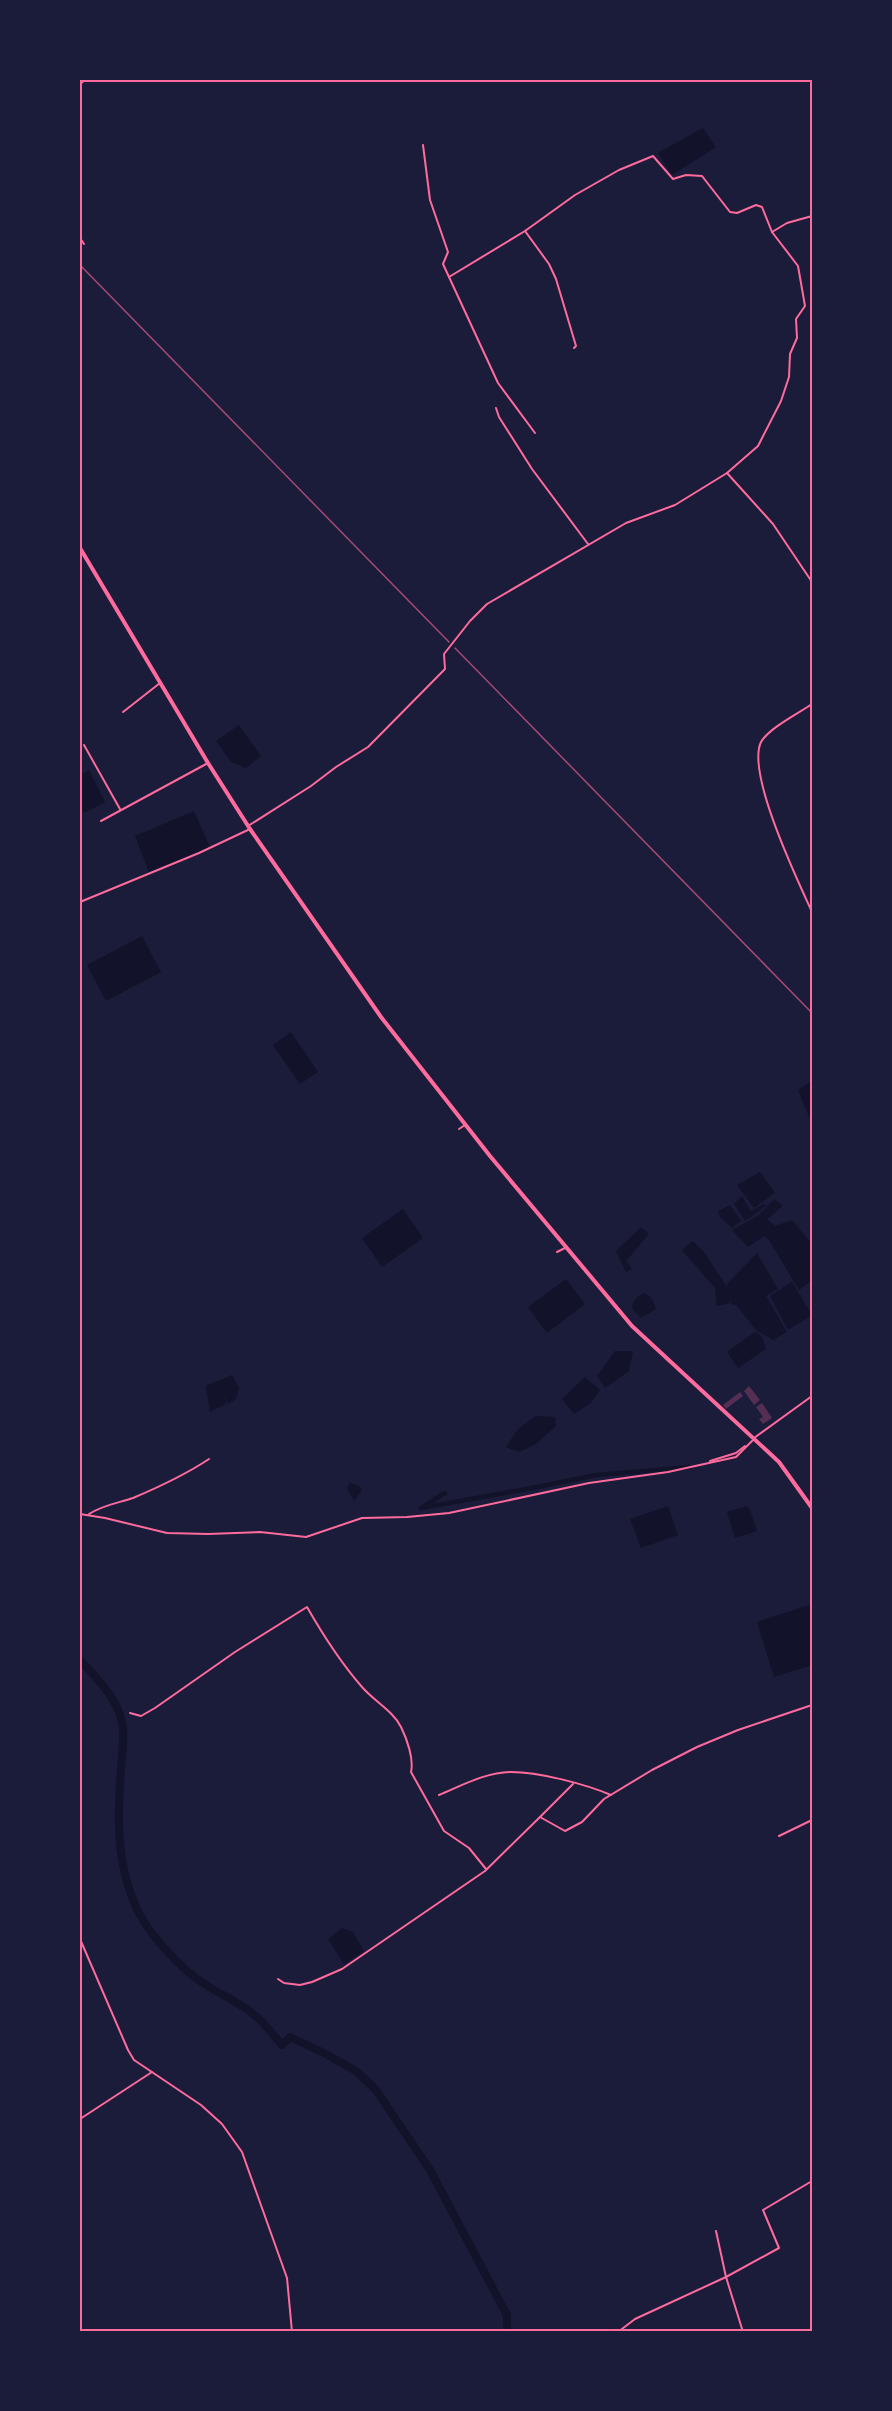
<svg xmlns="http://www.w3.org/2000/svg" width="892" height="2411" viewBox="0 0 892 2411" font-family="Mulish,sans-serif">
	<rect width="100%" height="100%" fill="#1b1b3a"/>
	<!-- water -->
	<g fill="#12122b">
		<polygon points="703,128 716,147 672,175 658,153"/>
		<polygon points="239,725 261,756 246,768 231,762 216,741"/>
		<polygon points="89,770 105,802 84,813 80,805 80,775"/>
		<polygon points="194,811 210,847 149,872 135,836"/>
		<polygon points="142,936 161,972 106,1001 87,965"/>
		<polygon points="291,1032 318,1072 300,1084 273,1045"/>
		<polygon points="812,1081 812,1124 798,1090"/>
		<polygon points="760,1172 775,1193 754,1208 737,1185"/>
		<polygon points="742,1196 751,1211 764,1204 766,1206 745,1221 734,1204"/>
		<polygon points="774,1199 783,1206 767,1219 775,1226 792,1220 812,1244 812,1280 799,1290 769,1240 764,1236 748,1247 732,1230 759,1215"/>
		<polygon points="730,1205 741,1221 732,1228 720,1217 718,1211"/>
		<polygon points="403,1209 423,1238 382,1267 362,1238"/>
		<polygon points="641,1227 649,1234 626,1261 632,1269 626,1272 616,1251"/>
		<polygon points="693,1241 704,1252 727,1287 727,1284 757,1253 778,1289 766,1296 787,1332 773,1340 756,1330 736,1305 731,1304 730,1297 730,1303 717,1306 715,1288 682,1250"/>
		<polygon points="566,1279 585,1304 547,1333 528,1307"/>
		<polygon points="792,1282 812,1315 788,1330 770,1296"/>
		<path d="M644 1293 651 1297 656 1309 641 1318 632 1308C633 1300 638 1296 644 1293Z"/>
		<polygon points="755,1332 762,1337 766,1349 738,1368 727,1352"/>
		<polygon points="615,1351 633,1351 629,1371 605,1388 597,1376"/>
		<polygon points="232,1375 239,1388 236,1399 228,1404 224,1395 226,1404 210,1412 206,1386"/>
		<polygon points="585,1377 600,1390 591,1403 574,1414 562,1399"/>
		<polygon points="536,1416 555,1417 556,1426 536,1444 519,1452 506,1447 518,1429"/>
		<polygon points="350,1483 358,1485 362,1490 354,1501 347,1488"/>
		<polygon points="668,1506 678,1535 641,1548 630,1519"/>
		<polygon points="746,1506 750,1510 757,1531 735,1538 727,1512"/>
		<polygon points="812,1604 812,1665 774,1677 757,1622"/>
		<polygon points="342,1928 353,1932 364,1951 344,1964 328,1939"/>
	</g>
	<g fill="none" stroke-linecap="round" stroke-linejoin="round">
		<!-- canal -->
		<g stroke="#12122b" stroke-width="4.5">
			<polyline points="542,1486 596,1475 690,1467"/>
			<polyline points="445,1493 421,1508 543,1486"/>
		</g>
		<!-- river -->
		<path stroke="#12122b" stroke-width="8" d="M80 1660C94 1675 113 1694 120 1715 126 1732 122 1751 121 1769 117 1819 116 1867 139 1913 151 1936 181 1969 203 1983 221 1995 241 2003 257 2017 266 2025 274 2036 282 2045L290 2037 326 2054 356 2071 376 2090 430 2170 507 2315V2332"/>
	</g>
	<!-- building -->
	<g fill="#542f53">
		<polygon points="749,1386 760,1400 754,1405 744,1391"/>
		<polygon points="740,1392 743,1396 726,1409 723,1405"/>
		<polygon points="762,1403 772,1418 763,1424 759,1419 763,1417 756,1407"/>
	</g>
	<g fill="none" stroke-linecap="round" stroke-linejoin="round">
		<!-- minor -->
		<g stroke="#ff6b9d" stroke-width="2">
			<polyline points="80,84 85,80"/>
			<polyline points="423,145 430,200 448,252 443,264 498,383 535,433"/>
			<polyline points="525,231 549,264 556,279 576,346 574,348"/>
			<polyline points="772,232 787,223 812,216"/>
			<polyline points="80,238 84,244"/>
			<polyline points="496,408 499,417 532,469 588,544"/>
			<polyline points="727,473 773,524 812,582"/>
			<path d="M812 704C799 713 769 728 761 742 746 773 798 881 812 912"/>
			<polyline points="123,712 160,683"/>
			<polyline points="84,745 120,809"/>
			<polyline points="101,821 208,763"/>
			<polyline points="248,826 311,786 336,767 368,747 445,669 444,654 470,621 487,604 626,523 675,505 727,473 758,446 781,401 789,377 790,354 797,338 796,319 805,306 798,266 772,232 762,207 756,205 737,213 730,212 702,176 686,175 673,179 653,156 619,170 575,195 525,231 449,277"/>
			<polyline points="80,902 199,853 250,829"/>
			<polyline points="459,1129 465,1125"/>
			<polyline points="557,1252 565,1248"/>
			<polyline points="754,1438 812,1396"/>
			<polyline points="710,1461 736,1453 745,1446"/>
			<polyline points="80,1514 105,1518 167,1533 208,1534 260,1532 306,1537 362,1518 407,1517 449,1513 589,1483 668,1472 736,1457 754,1439"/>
			<path d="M89 1514C103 1505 118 1503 133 1498 159 1487 185 1475 209 1459"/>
			<path d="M130 1713 141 1716 155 1708 235 1652 307 1607C323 1635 341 1663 362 1687 374 1701 393 1711 401 1727 407 1739 414 1759 411 1772L444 1831 469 1848 486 1869"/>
			<path d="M439 1795C461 1786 486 1772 511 1772 539 1772 585 1784 611 1795"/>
			<polyline points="540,1817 573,1784"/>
			<polyline points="779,1836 812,1820"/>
			<polyline points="80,1939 128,2050 134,2060 201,2105 222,2124 242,2152 287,2278 292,2332"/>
			<polyline points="278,1979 284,1983 300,1985 312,1982 342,1969 485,1871 540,1817 565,1831 582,1822 604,1799 652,1770 697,1747 738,1730 812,1705"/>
			<polyline points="80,2119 152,2072"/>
			<polyline points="716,2231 726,2277 743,2332"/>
			<polyline points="578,2332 580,2332"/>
			<polyline points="618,2332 635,2319 726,2277 779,2248 763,2210 812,2181"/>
		</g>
		<!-- secondary -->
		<polyline stroke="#ff6b9d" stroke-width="4" points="80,548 208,763 250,829 381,1017 490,1156 632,1326 779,1462 812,1508"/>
		<!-- rail -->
		<g stroke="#a44b75" stroke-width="1.5">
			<polyline points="80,265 449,642"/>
			<polyline points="455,648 812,1013"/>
		</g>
	</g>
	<!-- border -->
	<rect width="892" height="2411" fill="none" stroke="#1b1b3a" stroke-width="162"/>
	<rect x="81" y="81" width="730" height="2249" fill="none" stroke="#ff6b9d" stroke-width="2"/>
</svg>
